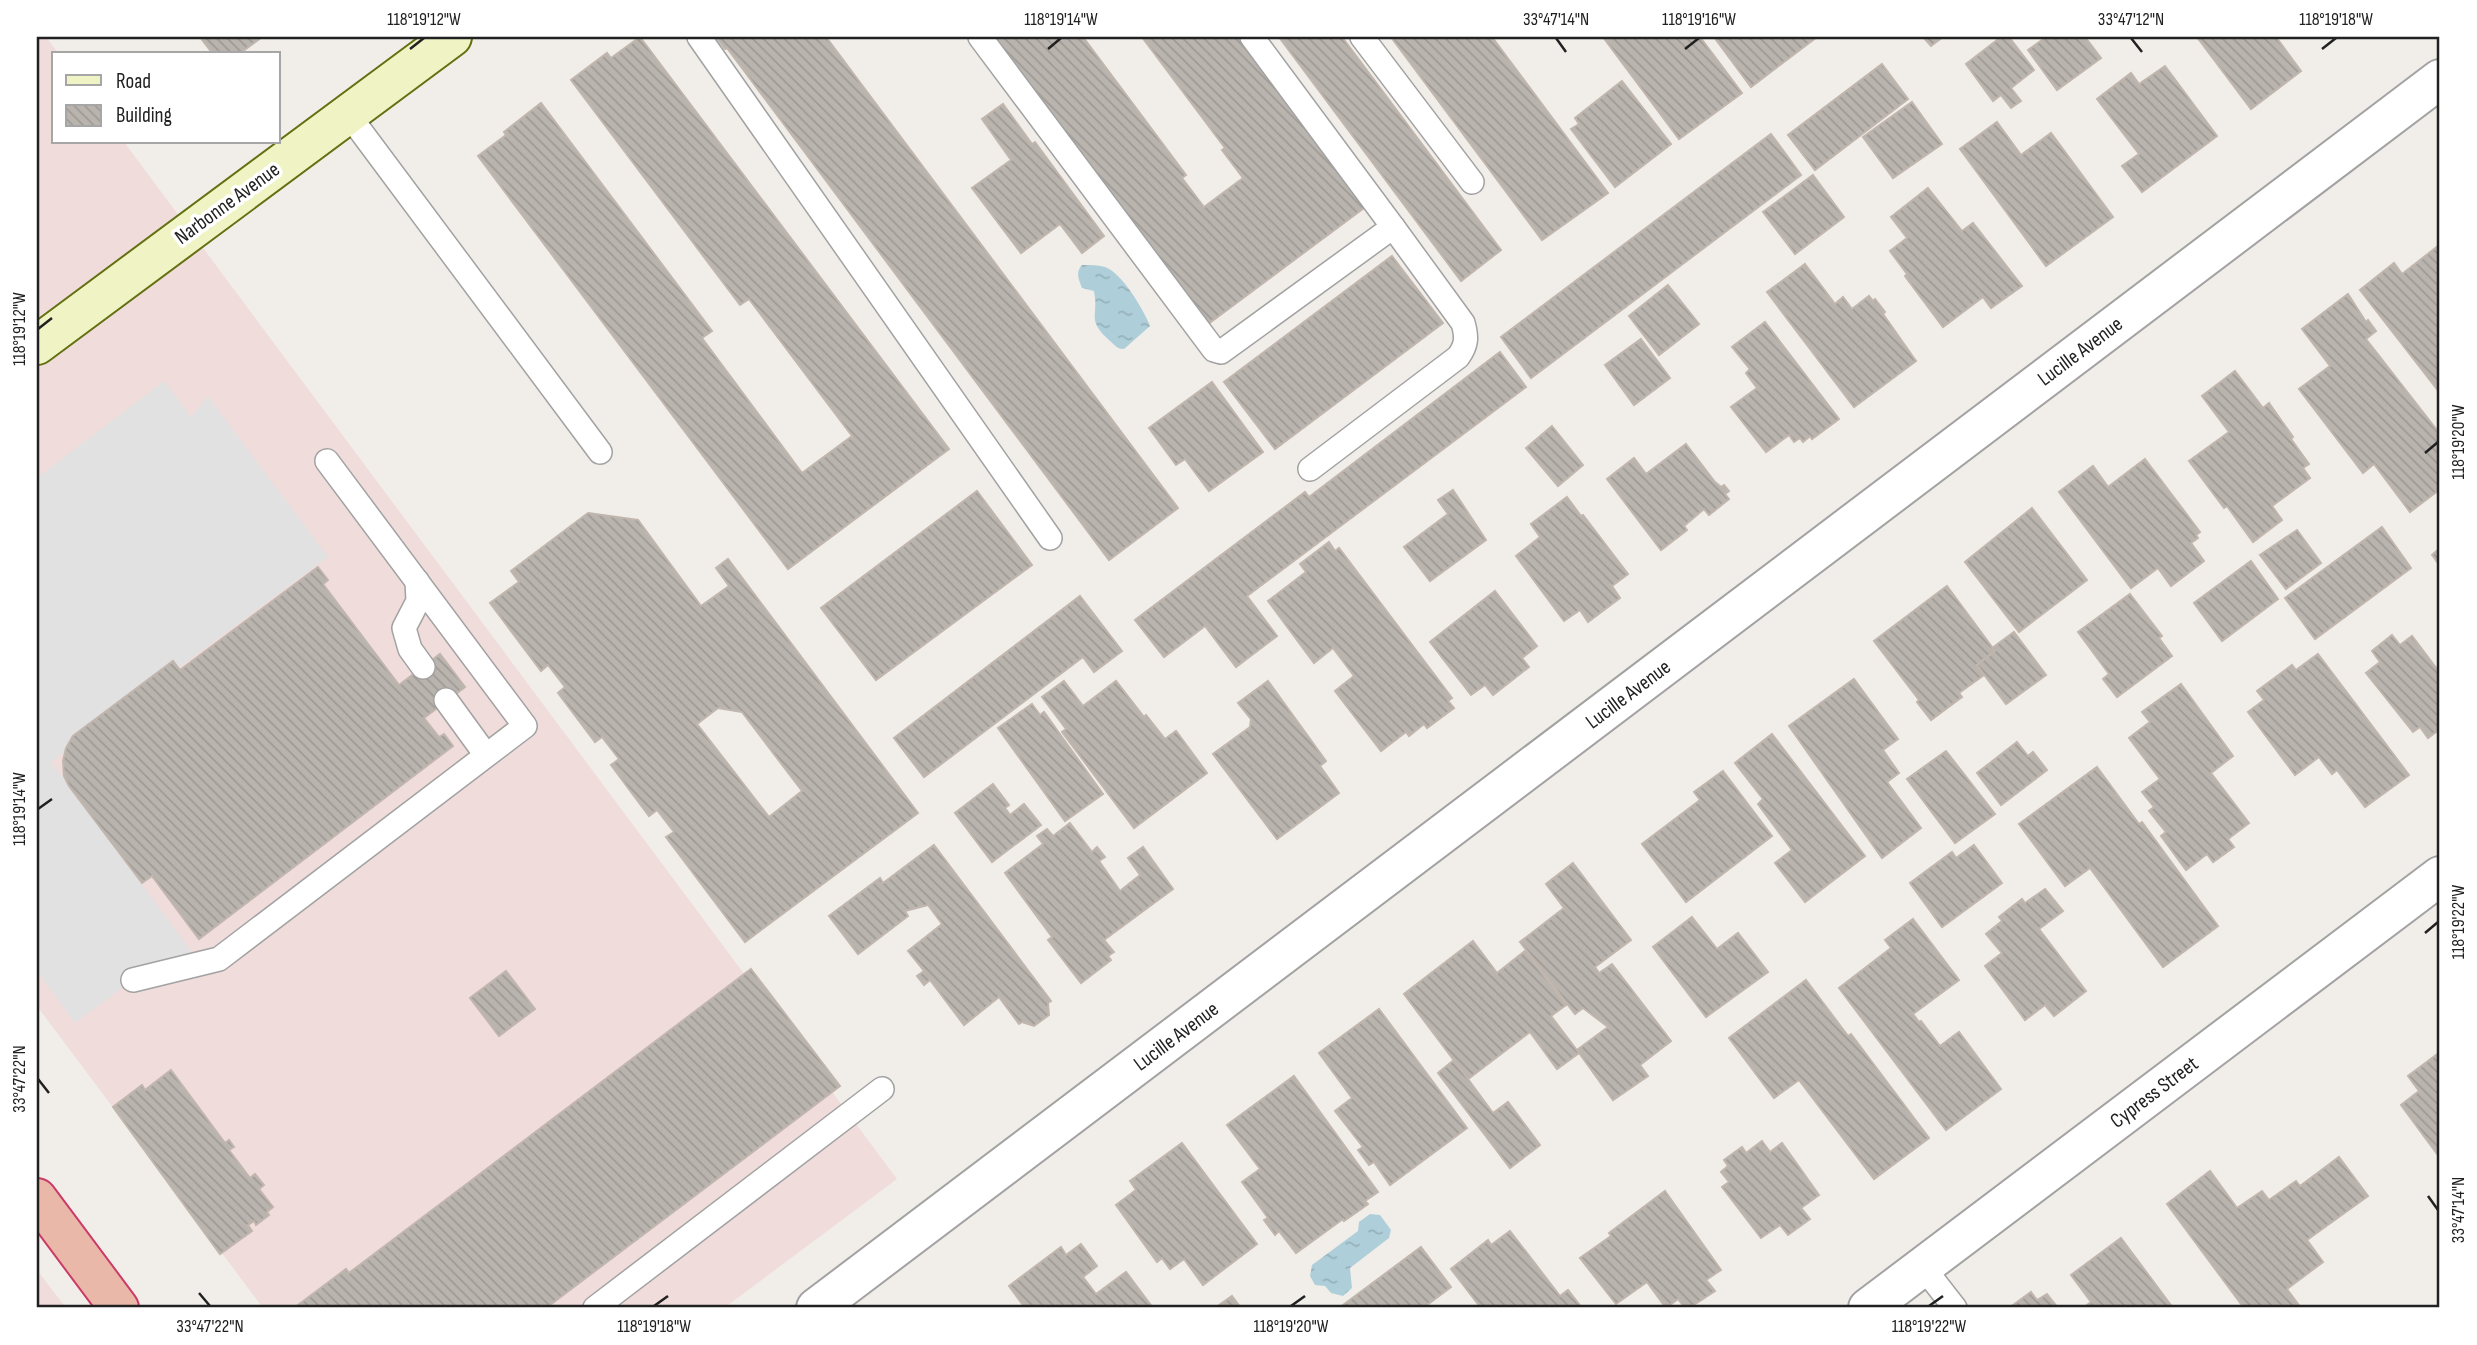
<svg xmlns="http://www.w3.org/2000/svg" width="2477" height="1345" viewBox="0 0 2477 1345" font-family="'Sofia Sans Condensed',sans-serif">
	<defs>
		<pattern id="water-ripples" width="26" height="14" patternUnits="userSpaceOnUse" patternTransform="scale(1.75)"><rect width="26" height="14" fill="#aeced9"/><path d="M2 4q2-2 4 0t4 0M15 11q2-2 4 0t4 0" fill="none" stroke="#95b1ba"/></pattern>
		<pattern id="building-back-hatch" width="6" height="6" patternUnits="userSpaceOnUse" patternTransform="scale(1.75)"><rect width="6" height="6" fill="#bab4af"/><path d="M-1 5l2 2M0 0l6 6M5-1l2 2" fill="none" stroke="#a09a96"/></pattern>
	</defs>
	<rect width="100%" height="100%" fill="#f1eee9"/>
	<!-- commercial -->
	<g fill="#efdcdb">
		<polygon points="37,37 46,37 59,54 54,54 54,142 124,142 897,1179 724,1308 263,1308 37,1006"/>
		<polygon points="37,1270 66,1308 37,1308"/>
	</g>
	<!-- parking -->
	<polygon fill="#e1e1e1" points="164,381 191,417 208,396 328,557 51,762 200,963 133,980 75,1023 37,971 37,478"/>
	<!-- water -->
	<g fill="url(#water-ripples)">
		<path d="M1082 265C1090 265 1098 265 1105 267 1122 273 1144 310 1150 326L1124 349C1117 349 1116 346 1110 341 1086 319 1099 318 1094 291L1082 288C1079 280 1075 272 1082 265Z"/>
		<polygon points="1370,1214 1380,1215 1391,1230 1389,1238 1350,1268 1352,1288 1343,1296 1331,1293 1325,1286 1315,1285 1310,1276 1312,1265 1358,1231 1359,1222"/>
	</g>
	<!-- building -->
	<g fill="url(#building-back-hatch)" stroke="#c1b6ad" stroke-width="2" fill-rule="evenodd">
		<polygon points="200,37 262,37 239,54 213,54"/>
		<polygon points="640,37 949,449 788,569 478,156 506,135 504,132 541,103 712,331 702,338 802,473 852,436 749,299 740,305 571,80 607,53 611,58"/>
		<polygon points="716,37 826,37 1178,508 1109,560 727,48 725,49"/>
		<polygon points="987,37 1083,37 1186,175 1182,178 1204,207 1243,178 1222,150 1225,148 1142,37 1242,37 1368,205 1204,327"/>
		<polygon points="1279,37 1342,37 1501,250 1461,281"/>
		<polygon points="1391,37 1492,37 1608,193 1542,240"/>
		<polygon points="1603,37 1700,37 1742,93 1679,139"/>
		<polygon points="1714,37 1817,37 1751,87"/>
		<polygon points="1923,37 1943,37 1931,46"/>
		<polygon points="2001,37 2009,37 2034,70 2011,88 2021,101 2011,108 2001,95 1993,101 1966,64"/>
		<polygon points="2046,37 2085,37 2101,58 2057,90 2028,50"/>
		<polygon points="2197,37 2276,37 2301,71 2251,109"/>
		<polygon points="1882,64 1908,99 1815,170 1788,135"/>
		<polygon points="2165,66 2217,136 2142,192 2122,166 2139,154 2097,99 2131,73 2139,84"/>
		<polygon points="1622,81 1671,144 1615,187 1571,129 1579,124 1575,118"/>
		<polygon points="1912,102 1942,144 1893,178 1863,137"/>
		<polygon points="1003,104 1032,144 1035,142 1104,236 1082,253 1060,224 1021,253 972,188 1011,160 982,119"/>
		<polygon points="1997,122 2021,155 2051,133 2113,217 2046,266 1960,149"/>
		<polygon points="1771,134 1801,175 1531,378 1501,337"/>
		<polygon points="1813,175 1844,217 1795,254 1763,212"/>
		<polygon points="1928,188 1962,231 1973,223 2022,286 1991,308 1983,297 1943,327 1905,276 1907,274 1890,251 1907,238 1891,217"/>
		<polygon points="2438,246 2440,249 2440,393 2360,290 2394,263 2402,274"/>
		<polygon points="1392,256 1443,323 1275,449 1224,382"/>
		<polygon points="1805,264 1835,304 1843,297 1852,309 1869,296 1873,301 1875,299 1885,312 1883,314 1916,361 1854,407 1767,292"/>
		<polygon points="1668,285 1699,324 1659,355 1629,316"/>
		<polygon points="2348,294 2366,322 2368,320 2376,331 2366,339 2440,434 2440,485 2437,487 2439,490 2410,512 2374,464 2363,473 2299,389 2330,366 2302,329"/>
		<polygon points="1765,322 1839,419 1812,439 1810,436 1803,442 1800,438 1794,442 1789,435 1766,452 1731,407 1757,388 1746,373 1750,369 1732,347"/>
		<polygon points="1641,339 1670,378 1634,405 1605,365"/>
		<polygon points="1500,352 1526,387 1247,596 1277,636 1236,667 1205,626 1164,657 1135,620 1305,492 1309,497"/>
		<polygon points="2235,371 2263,408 2269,403 2293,437 2291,439 2309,464 2303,468 2310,478 2272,506 2282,520 2253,542 2227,506 2224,508 2189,461 2229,432 2202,396"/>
		<polygon points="1212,382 1263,452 1209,491 1185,459 1176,465 1149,428"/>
		<polygon points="1552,426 1583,465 1558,486 1526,448"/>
		<polygon points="1686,444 1715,482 1721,487 1724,485 1729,491 1725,494 1729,499 1709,515 1704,509 1684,526 1687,530 1661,550 1607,479 1634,458 1646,474"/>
		<polygon points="2145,459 2200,532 2196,535 2198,538 2191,543 2204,561 2171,586 2158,568 2131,588 2059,492 2093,466 2108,487"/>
		<polygon points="1453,490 1486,540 1430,581 1404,547 1448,514 1438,500"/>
		<polygon points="977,491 1032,565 876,680 821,608"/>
		<polygon points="1567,497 1581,516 1583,515 1628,574 1612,586 1620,598 1588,622 1580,610 1564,621 1516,556 1540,537 1531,524"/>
		<polygon points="2032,508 2087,580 2019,632 1965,562"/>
		<path d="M588 513 638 520 701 606 729 586 716 568 728 559 918 813 745 942 666 837 674 832 657 810 649 816 611 765 619 759 602 737 595 742 558 693 565 687 548 665 541 671 490 603 519 582 511 571ZM718 708 742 712 802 791 769 817 697 724Z"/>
		<polygon points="2382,527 2411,568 2315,639 2285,598"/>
		<polygon points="2297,530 2321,563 2286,589 2260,555"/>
		<polygon points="1329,542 1335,551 1339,548 1452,698 1448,701 1454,708 1427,728 1424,724 1409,736 1406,732 1381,751 1335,691 1354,676 1333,648 1314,663 1268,601 1306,572 1300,564"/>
		<polygon points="2440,548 2440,566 2432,555"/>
		<polygon points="2251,561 2278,599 2222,641 2194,603"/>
		<polygon points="318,567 328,580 323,584 399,685 440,654 465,687 424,718 439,737 444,734 453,746 199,939 152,876 142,883 69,786 64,776 63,761 66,748 73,736 173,661 180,670"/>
		<polygon points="1947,586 1995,651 1977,665 1984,675 1959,693 1962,697 1931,720 1917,702 1919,700 1874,641"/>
		<polygon points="1495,591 1537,646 1522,658 1529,667 1493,695 1485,685 1471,695 1430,642"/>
		<polygon points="2130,594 2162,636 2159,638 2172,656 2117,697 2103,679 2109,674 2078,632"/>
		<polygon points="1080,596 1122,651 1094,672 1083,657 924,777 894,738"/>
		<polygon points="2014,632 2046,675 2006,704 1977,665 1995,651 1992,648"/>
		<polygon points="2392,635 2400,645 2412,636 2440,673 2440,729 2428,738 2420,727 2413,732 2366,673 2380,662 2372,651"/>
		<polygon points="2318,654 2409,775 2365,807 2337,770 2332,774 2319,757 2295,775 2248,712 2264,700 2257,691 2292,665 2296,670"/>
		<polygon points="1854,679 1898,739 1883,750 1899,773 1887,782 1921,828 1882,858 1789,726"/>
		<polygon points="1064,681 1083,706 1116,681 1144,717 1146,715 1165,739 1176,731 1207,773 1134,828 1062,732 1066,729 1042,697"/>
		<polygon points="1268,681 1326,761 1320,766 1339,793 1277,839 1213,754 1250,727 1251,719 1238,703"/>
		<polygon points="2181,684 2233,756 2211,773 2249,823 2228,839 2234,847 2213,862 2207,854 2186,870 2161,836 2166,832 2149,811 2154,807 2142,792 2160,779 2129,738 2150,722 2142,712"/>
		<polygon points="1032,704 1040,715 1044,712 1103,794 1065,821 998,728"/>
		<polygon points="1772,734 1865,856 1805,902 1775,863 1792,850 1758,804 1763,799 1735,763"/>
		<polygon points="2017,742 2028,756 2033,752 2047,770 2001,805 1977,773"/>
		<polygon points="1946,751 1995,814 1955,843 1907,779"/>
		<polygon points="2097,767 2139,824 2142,822 2218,926 2163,967 2090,868 2065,886 2019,824"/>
		<polygon points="1723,771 1772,836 1686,902 1642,844 1700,800 1694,792"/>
		<polygon points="993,784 1009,805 1005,808 1010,815 1024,804 1041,825 992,862 955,813"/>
		<polygon points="1070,823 1092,852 1097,847 1105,857 1099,861 1120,891 1140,875 1128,858 1143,847 1173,889 1104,940 1114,952 1108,956 1111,960 1081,983 1048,940 1052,937 1005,873 1043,844 1037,836 1047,829 1053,836"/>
		<polygon points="934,845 1051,1001 1048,1003 1049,1015 1034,1026 1022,1022 1019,1024 999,997 964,1025 930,980 924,985 917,976 924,971 908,951 942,924 928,905 905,911 908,916 858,954 829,916 880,878 883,883"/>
		<polygon points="1974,845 2002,883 1942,927 1910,883 1952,852 1956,858"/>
		<polygon points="1573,863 1631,940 1595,967 1599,973 1612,964 1671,1041 1640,1065 1648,1076 1613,1100 1577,1050 1608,1027 1583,1008 1575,1014 1520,942 1564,908 1546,884"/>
		<polygon points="2045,889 2063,911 2039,929 2086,991 2054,1016 2045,1005 2025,1020 1985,966 2002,953 1986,934 2002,921 1999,917 2022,899 2025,903"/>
		<polygon points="1692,917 1717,949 1738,933 1768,972 1706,1017 1653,947"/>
		<polygon points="1913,919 1959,980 1913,1014 1919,1022 1921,1021 1940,1046 1959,1032 2001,1089 1946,1130 1839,988 1891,948 1885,940"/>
		<polygon points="1473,941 1497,973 1525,951 1566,1005 1551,1016 1579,1053 1557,1069 1530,1032 1468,1079 1404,994"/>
		<polygon points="751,969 840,1086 546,1308 294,1308 346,1269 349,1273"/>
		<polygon points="506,971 535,1009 499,1036 470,998"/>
		<polygon points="1806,980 1848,1036 1851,1034 1929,1138 1874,1179 1799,1080 1774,1098 1729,1038"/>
		<polygon points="1379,1009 1467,1128 1390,1185 1374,1162 1369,1165 1358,1150 1363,1147 1335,1111 1352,1098 1319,1053"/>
		<polygon points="2440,1052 2440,1158 2401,1105 2419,1091 2408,1076"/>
		<polygon points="1454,1060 1493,1113 1508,1102 1540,1145 1510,1168 1438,1073"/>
		<polygon points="171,1070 225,1143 229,1140 234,1147 229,1150 250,1178 255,1174 264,1185 259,1189 273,1207 267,1212 269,1215 256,1225 254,1221 248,1225 252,1231 220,1254 113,1107 142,1085 145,1090"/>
		<polygon points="1294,1076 1378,1192 1365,1201 1368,1204 1344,1221 1343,1219 1296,1253 1279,1231 1275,1235 1264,1220 1268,1218 1242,1182 1260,1169 1227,1125"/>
		<polygon points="1762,1141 1770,1152 1782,1143 1819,1195 1801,1208 1810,1219 1788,1235 1780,1225 1761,1238 1722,1187 1729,1182 1721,1172 1728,1166 1724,1160 1742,1147 1746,1153"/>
		<polygon points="1182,1143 1257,1244 1203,1285 1184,1259 1170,1269 1162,1258 1157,1262 1116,1205 1136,1190 1130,1181"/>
		<polygon points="2339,1157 2368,1196 2307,1240 2323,1262 2287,1289 2301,1308 2244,1308 2167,1204 2210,1171 2237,1208 2262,1191 2269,1200 2296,1181 2300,1186"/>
		<polygon points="1665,1191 1721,1270 1706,1280 1715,1291 1689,1308 1685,1308 1678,1299 1666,1308 1647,1282 1616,1304 1580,1258 1611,1236 1609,1233"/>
		<polygon points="1510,1231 1560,1296 1568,1290 1582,1308 1481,1308 1451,1269 1488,1240 1491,1245"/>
		<polygon points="2121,1238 2173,1308 2083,1308 2091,1302 2071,1275"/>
		<polygon points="1081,1244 1097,1266 1083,1277 1096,1294 1126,1272 1153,1308 1025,1308 1009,1286 1061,1247 1066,1255"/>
		<polygon points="1421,1247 1451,1287 1423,1308 1339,1308"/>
		<polygon points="2031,1292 2037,1300 2047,1294 2058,1308 2009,1308"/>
		<polygon points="1232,1296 1241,1308 1215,1308"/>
	</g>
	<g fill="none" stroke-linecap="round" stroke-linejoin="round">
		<defs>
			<g id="service">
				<polyline points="699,37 1050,538"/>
				<polyline points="980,37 1214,350 1221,352 1393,227 1252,37"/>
				<polyline points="1362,37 1472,182"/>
				<polyline points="348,114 600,452"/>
				<path d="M1310 469 1458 357C1467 345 1467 337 1463 323L1393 227"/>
				<polyline points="417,581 418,601 404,628 410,649 423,667"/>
				<polyline points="446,700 486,755"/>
				<polyline points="133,980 219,959 525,726 327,461"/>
				<polyline points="1923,1267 1955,1308"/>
				<polyline points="595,1308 882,1089"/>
			</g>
			<g id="minor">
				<polyline points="816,1308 2440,79"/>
				<polyline points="1868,1308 2440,876"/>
			</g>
			<polyline id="secondary" points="37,345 452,37"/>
			<polyline id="trunk" points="37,1198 119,1308"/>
		</defs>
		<!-- service casing -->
		<use href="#service" stroke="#a2a2a2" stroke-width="26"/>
		<!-- minor casing -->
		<use href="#minor" stroke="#a2a2a2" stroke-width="42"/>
		<!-- secondary casing -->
		<use href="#secondary" stroke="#637011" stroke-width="42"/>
		<!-- trunk casing -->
		<use href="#trunk" stroke="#ca3b68" stroke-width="42"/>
		<!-- service -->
		<use href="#service" stroke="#fff" stroke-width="23"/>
		<!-- minor -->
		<use href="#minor" stroke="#fff" stroke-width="38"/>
		<!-- secondary -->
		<use href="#secondary" stroke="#f0f4c4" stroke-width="38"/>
		<!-- trunk -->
		<use href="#trunk" stroke="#e9b8a8" stroke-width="38"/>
	</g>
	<!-- ticks -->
	<path fill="none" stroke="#212121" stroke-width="2.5" d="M1556 38 1566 52M2131 38 2142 52M410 49 424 38M1048 49 1061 38M1685 49 1699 38M2322 49 2336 38M38 329 52 318M2425 453 2438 442M38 809 52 799M2425 933 2438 922M38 1079 49 1093M2428 1196 2438 1210M199 1293 210 1306M654 1306 668 1296M1291 1306 1305 1296M1929 1306 1943 1296"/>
	<g text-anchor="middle" stroke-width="7" stroke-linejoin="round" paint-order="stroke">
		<!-- street labels -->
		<g font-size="21" fill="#212121" stroke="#fff">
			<text transform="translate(227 203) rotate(-36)" y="7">Narbonne Avenue</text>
			<text transform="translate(2080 351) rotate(-37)" y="7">Lucille Avenue</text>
			<text transform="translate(1628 694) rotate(-37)" y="7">Lucille Avenue</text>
			<text transform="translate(1176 1036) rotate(-37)" y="7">Lucille Avenue</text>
			<text transform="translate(2154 1092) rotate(-37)" y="7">Cypress Street</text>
		</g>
	</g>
	<!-- border -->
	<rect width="2477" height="1345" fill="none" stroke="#ffffff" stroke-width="77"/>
	<!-- legend -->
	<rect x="52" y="52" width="228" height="91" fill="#ffffff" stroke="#a6a6a6" stroke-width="2"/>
	<rect x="66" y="75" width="35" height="10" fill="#f0f4c4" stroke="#a6a6a6" stroke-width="2"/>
	<text x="116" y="88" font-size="21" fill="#212121">Road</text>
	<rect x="66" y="105" width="35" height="21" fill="url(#building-back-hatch)" stroke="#a6a6a6" stroke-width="2"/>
	<text x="116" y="122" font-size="21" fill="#212121">Building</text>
	<rect x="38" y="38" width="2400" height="1268" fill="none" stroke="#212121" stroke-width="2.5"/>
	<g font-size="18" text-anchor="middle" fill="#212121">
		<text x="424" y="25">118°19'12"W</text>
		<text x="1061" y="25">118°19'14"W</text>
		<text x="1556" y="25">33°47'14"N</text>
		<text x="1699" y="25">118°19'16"W</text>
		<text x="2131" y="25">33°47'12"N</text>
		<text x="2336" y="25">118°19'18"W</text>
		<text transform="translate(19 329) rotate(-90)" y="6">118°19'12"W</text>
		<text transform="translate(2458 442) rotate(-90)" y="6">118°19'20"W</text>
		<text transform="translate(19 809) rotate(-90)" y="6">118°19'14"W</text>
		<text transform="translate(2458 922) rotate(-90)" y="6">118°19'22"W</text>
		<text transform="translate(19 1079) rotate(-90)" y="6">33°47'22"N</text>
		<text transform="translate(2458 1210) rotate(-90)" y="6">33°47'14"N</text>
		<text x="210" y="1332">33°47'22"N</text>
		<text x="654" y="1332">118°19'18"W</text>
		<text x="1291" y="1332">118°19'20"W</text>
		<text x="1929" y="1332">118°19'22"W</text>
	</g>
</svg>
